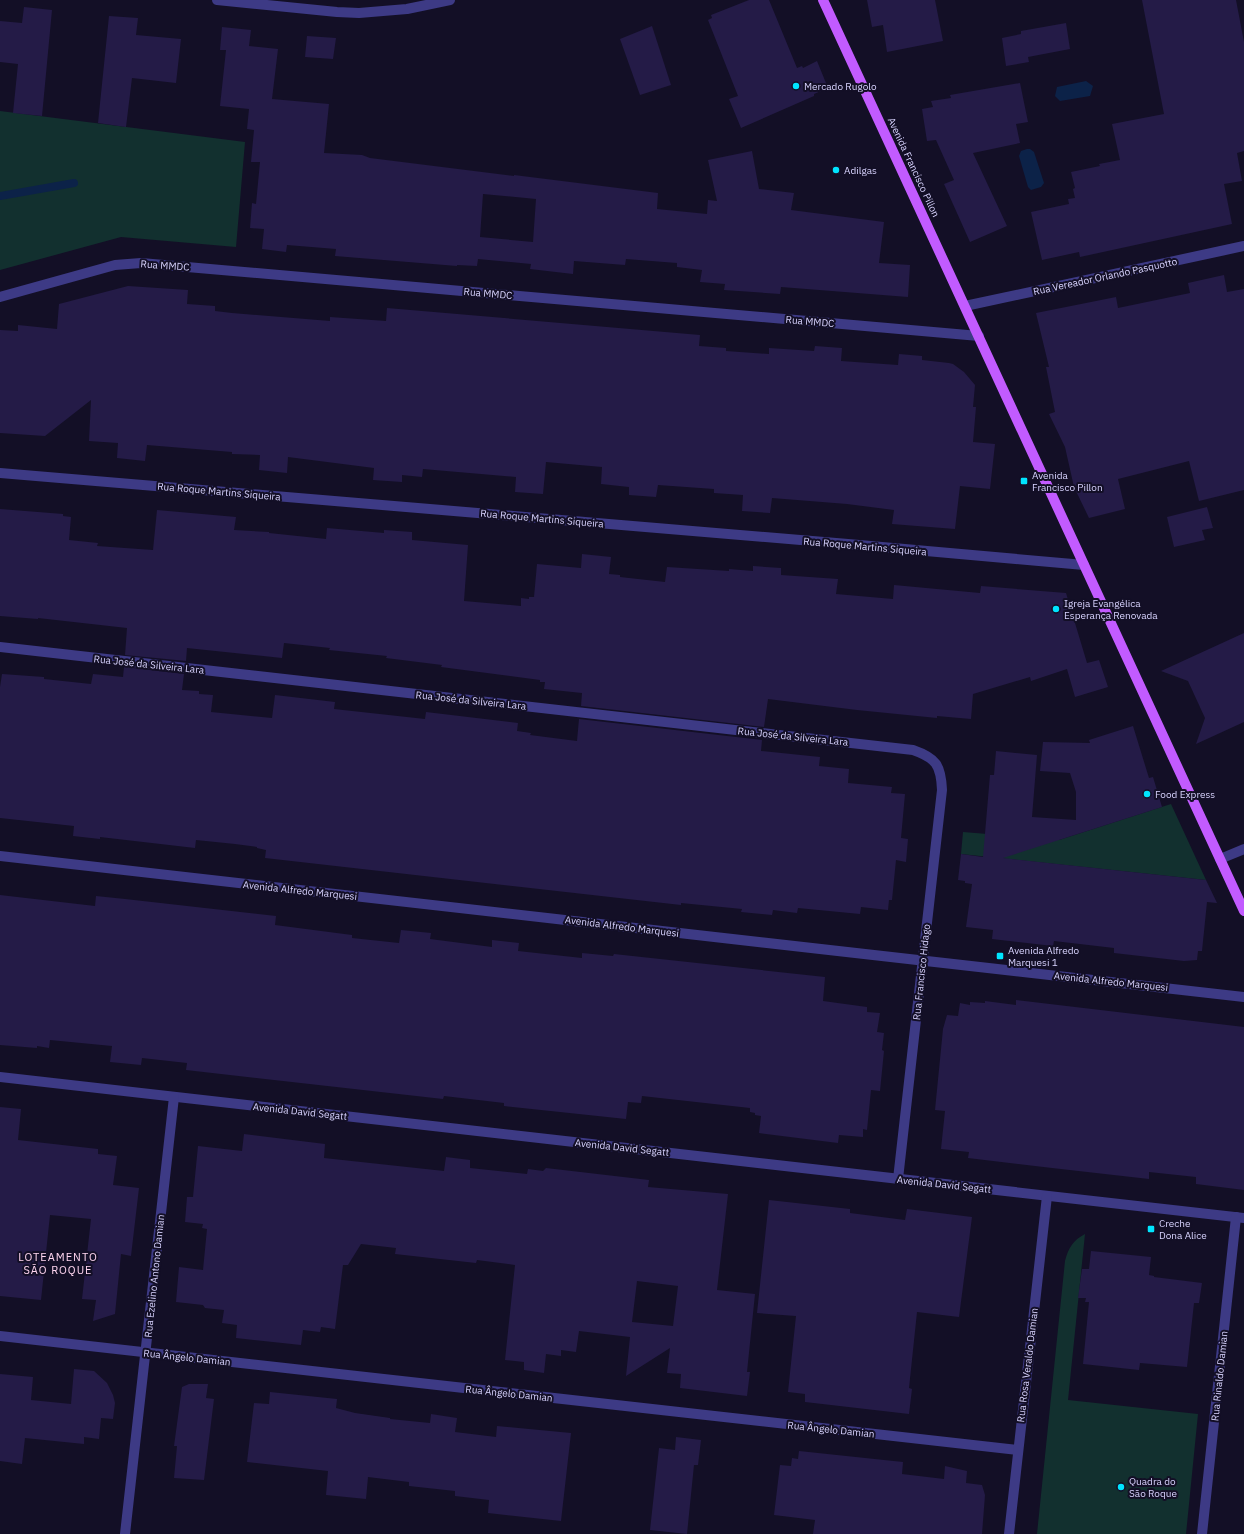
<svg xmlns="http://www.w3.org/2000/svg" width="1244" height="1534" viewBox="0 0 1244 1534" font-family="'IBM Plex Sans',sans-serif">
	<rect width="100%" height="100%" fill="#130f26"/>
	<!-- green -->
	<g fill="#12302f">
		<polygon points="0,111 245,142 236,247 121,237 0,270"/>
		<polygon points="1171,804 1206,880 961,854 963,832 1059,840"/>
		<path d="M1085 1234 1068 1400 1198 1414 1186 1534H1037L1065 1261C1068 1249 1073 1240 1085 1234Z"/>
	</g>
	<!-- water -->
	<g fill="#0c2248">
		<polygon points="1086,81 1093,86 1090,96 1060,101 1055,96 1057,87"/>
		<polygon points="1027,149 1030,149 1034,152 1044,183 1041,187 1031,190 1028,187 1019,156 1021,151"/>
	</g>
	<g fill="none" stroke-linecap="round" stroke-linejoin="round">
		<!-- stream -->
		<polyline stroke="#0c2248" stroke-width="8" points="0,196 74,183"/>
	</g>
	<!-- building -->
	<g fill="#241b47" fill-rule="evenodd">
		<polygon points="749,0 769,0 797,68 802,66 803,68 817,61 828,88 814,94 814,96 741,128 729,99 738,96 708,20 712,18 711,15"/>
		<polygon points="867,0 935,0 943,41 887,52 883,25 872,27"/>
		<polygon points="1142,0 1236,0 1244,42 1244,151 1237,153 1242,181 1224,184 1232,224 1080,257 1079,252 1042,260 1031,212 1069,204 1068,199 1075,198 1073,189 1075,188 1071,172 1100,166 1099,164 1120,160 1112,124 1164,114"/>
		<polygon points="24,7 52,10 42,116 13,113 18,64 0,62 0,21 22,23"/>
		<polygon points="109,16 138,18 136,35 181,39 176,83 132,78 126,127 98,123"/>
		<polygon points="1066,23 1070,49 1028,57 1029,62 1006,66 1002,38 1021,34 1021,31"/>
		<polygon points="652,26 671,85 640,95 620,39"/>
		<path d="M222 27 251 30 249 46 278 49 272 99 329 104 324 153 362 155 370 158 514 176V175L658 193 657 209 707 214 708 200 717 201 708 160 752 151 759 189 794 193 791 210 884 222 879 263 910 265 908 297 781 287 780 294 724 290 725 284 700 282 702 270 677 267V263L626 259 625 265 574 261 573 274 530 269 531 264 478 259 477 266 457 265V266L335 256 336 249 287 245 286 252 262 249 264 229 250 228 252 203 256 204 260 162H251L254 130 247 129 249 109 220 106 226 50H220ZM483 194 536 199 533 242 480 237Z"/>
		<polygon points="307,36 336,38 333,59 305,57"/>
		<polygon points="1020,83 1028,122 1016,124 1020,143 973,153 1007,226 970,242 944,184 954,180 936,140 927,141 922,109 933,107 931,101 951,98 950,95"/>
		<polygon points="1224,275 1227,292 1244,289 1244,490 1199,501 1189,461 1118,479 1125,509 1089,518 1074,487 1065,447 1049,414 1055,412 1046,367 1049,367 1036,313 1116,297 1118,308 1190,293 1188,283"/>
		<polygon points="128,286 188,290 187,304 215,306 215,311 232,313 330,321 330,317 386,321 387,308 700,335 699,346 726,348 726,351 769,354 769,348 814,351 815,346 842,348 841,361 898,365 899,354 922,356 922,360 949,363 953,364 964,372 975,385 973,407 976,407 973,442 995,444 990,489 960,486 955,529 892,524 894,510 847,504 772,498 770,513 742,511 743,495 714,493 714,489 658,485 656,497 629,495 629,487 601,484 602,467 546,462 543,494 515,492 516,477 423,469 422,477 402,475 402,482 373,480 374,468 288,457 287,473 259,470 260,455 232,454 232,452 147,445 145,461 117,458 118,443 89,441 91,400 45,436 0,433 0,330 18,331 18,325 57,329 59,304"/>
		<polygon points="1207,507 1213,528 1202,530 1205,540 1174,547 1167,517"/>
		<polygon points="0,509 63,514 63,516 71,517 69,540 98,543 97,546 153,550 157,510 236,517 234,530 269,532 269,533 326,539 327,528 384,533 384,530 412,532 412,540 468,545 464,601 521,606 521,598 529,599 529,597 534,597 537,564 581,568 582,554 611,557 609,574 620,575 620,577 665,582 667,567 729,571 729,569 753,571 753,566 781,568 781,575 838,579 836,594 893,599 894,585 980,593 981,586 1066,593 1087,663 1099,660 1108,687 1075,697 1067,669 1031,681 1030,677 973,694 971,719 937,716 937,718 857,710 768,699 764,727 581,706 582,693 544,689 545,682 540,682 540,680 441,667 442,665 386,658 387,656 329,650 330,648 284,643 282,658 187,648 186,661 125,655 127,628 38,618 38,619 0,616"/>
		<polygon points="1244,633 1244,722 1196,744 1205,718 1188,681 1161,671"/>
		<polygon points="124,667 184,674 182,690 199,691 199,694 213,695 211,712 272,718 275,695 335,702 334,709 425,719 426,712 518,723 517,731 531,733 530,735 577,741 579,719 762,740 761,751 820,757 819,766 849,769 848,783 892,787 891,793 905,794 901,838 908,839 906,862 896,860 892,900 889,900 888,910 861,907 860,914 798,908 797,913 773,910 772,915 741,912 742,909 681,903 681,905 265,858 266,850 257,848 257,847 235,844 196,840 195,848 100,837 100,839 73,836 74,826 0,818 0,687 2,674 44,677 44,679 91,684 93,674 123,677"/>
		<polygon points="1133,726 1149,778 1153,777 1162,807 1003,858 1206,880 1217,903 1207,902 1202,951 1198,951 1197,960 1184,961 1114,953 1114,948 1054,941 1053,946 992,939 993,930 966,927 972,884 965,883 965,881 958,880 961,854 983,857 990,775 994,775 996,751 1037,755 1032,817 1076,820 1076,792 1070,773 1040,771 1043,742 1090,743 1089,740"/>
		<polygon points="0,895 95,906 96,896 125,899 276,916 275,925 352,935 352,938 399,943 401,930 431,933 430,939 492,947 492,940 519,943 518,951 582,958 582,953 613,956 614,954 825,977 823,1001 867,1007 867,1012 880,1013 877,1032 884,1033 882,1050 884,1051 880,1091 871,1090 867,1130 863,1129 863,1137 839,1135 838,1143 759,1133 761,1116 755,1115 755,1113 750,1112 750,1108 642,1096 641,1103 628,1102 626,1119 504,1106 504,1103 444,1096 443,1099 186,1070 187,1063 142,1058 141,1065 110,1062 112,1046 50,1040 49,1048 37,1046 37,1048 0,1045"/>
		<polygon points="1016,1000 1244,1027 1244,1190 1196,1184 1196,1177 1149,1172 1149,1179 1052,1168 968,1158 969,1152 941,1149 945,1111 935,1110 943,1029 947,1015 958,1016 960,1003 970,1005 970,1002 985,1003 985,1001 1016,1005"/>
		<polygon points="0,1107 21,1109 18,1140 98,1149 98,1154 117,1156 113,1185 139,1188 131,1256 121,1254 115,1314 93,1321 96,1300 82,1299 91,1219 50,1215 41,1300 0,1296"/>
		<path d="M244 1134 325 1144 324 1158 444 1171 446 1157 470 1160V1168L527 1174 528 1169 543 1171 546 1168 649 1180 648 1187 728 1194 717 1290 755 1294 747 1372H750L747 1396 680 1388 681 1374 667 1373 670 1348 626 1376 630 1337 579 1331 576 1352 561 1350V1356L546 1354 544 1373 524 1370V1362L505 1360 515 1265 477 1260 476 1263 395 1254 396 1248 361 1244 348 1265H343L335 1329 321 1327 320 1332 303 1330 301 1345 236 1338 237 1325 222 1323 224 1310 205 1308 203 1305 176 1302 179 1267 203 1270 207 1229 202 1228 203 1224 185 1222 187 1197H193L198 1146 242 1151ZM637 1281 678 1286 673 1326 632 1322Z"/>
		<polygon points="769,1200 850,1209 850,1213 905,1220 907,1209 972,1217 959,1317 917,1312 909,1388 912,1389 909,1414 805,1402 805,1394 788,1392 796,1316 757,1313"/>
		<polygon points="1091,1251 1151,1257 1149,1275 1154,1276 1154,1277 1202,1283 1199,1303 1194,1303 1187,1367 1140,1363 1139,1370 1083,1364 1089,1302 1085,1302 1086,1298 1078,1298 1082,1269 1089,1269"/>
		<polygon points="74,1369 94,1371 107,1383 113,1395 115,1403 113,1419 101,1418 99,1439 84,1437 84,1444 25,1438 22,1464 0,1461 0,1374 33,1377 31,1400 71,1404"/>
		<polygon points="189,1384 208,1384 206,1398 214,1399 204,1480 174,1478 177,1446 174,1446 182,1387"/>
		<polygon points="270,1392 337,1399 336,1408 355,1413 390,1418 390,1419 430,1423 431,1414 457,1418 455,1432 496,1437 497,1426 571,1433 561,1521 488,1513 489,1500 455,1496 455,1491 409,1486 409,1482 368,1477 366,1499 326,1495 328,1471 247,1462 254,1403 269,1404"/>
		<polygon points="676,1437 701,1440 698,1465 694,1465 687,1534 650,1530 659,1448 675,1450"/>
		<polygon points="799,1451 903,1462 902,1474 944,1479 945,1466 967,1471 966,1483 982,1485 985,1495 982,1534 813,1534 815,1520 774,1515 780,1465 791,1466 792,1458 798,1459"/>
	</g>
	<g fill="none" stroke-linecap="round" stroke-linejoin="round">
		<!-- minor -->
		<g stroke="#3d3a85" stroke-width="10">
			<polyline points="217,0 337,12 359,13 407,9 450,0"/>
			<polyline points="0,297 115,265 141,263 979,336"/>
			<polyline points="965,306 1244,246"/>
			<polyline points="0,473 848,544 1084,565"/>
			<path d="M0 647 913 750C936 758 941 765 942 790L898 1179"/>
			<polyline points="0,856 1244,997"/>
			<polyline points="1220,859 1244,849"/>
			<polyline points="0,1077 1244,1218"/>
			<polyline points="0,1336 1018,1450"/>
			<polyline points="125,1534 174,1097"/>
			<polyline points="1009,1534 1047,1196"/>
			<polyline points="1202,1534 1236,1217"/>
		</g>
		<!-- major -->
		<polyline stroke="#c25bff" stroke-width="10" points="823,0 1244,911"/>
	</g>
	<!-- markers -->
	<g fill="#00e5ff" stroke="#130f26" stroke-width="1.5">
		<circle cx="796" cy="86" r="4"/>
		<circle cx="836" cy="170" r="4"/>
		<rect x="1020" y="477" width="8" height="8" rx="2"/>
		<circle cx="1056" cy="609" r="4"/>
		<circle cx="1147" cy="794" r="4"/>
		<rect x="996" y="952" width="8" height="8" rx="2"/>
		<rect x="1147" y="1225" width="8" height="8" rx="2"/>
		<circle cx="1121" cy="1487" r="4"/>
	</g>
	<g text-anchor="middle" stroke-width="4" stroke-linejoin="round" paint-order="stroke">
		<!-- poi labels -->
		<g font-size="10" fill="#d9d4ff" stroke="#130f26" text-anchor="start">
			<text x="804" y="90">Mercado Rugolo</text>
			<text x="844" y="174">Adilgas</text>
			<text x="1032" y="479">Avenida<tspan x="1032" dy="12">Francisco Pillon</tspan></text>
			<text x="1064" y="607">Igreja Evangélica<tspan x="1064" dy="12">Esperança Renovada</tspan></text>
			<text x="1155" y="798">Food Express</text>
			<text x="1008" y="954">Avenida Alfredo<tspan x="1008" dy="12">Marquesi 1</tspan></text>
			<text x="1159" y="1227">Creche<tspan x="1159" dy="12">Dona Alice</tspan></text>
			<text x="1129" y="1485">Quadra do<tspan x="1129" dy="12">São Roque</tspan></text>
		</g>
		<!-- street labels -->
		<g font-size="10" fill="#d9d4ff" stroke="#130f26">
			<text transform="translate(914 167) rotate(65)" y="4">Avenida Francisco Pillon</text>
			<text transform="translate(165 265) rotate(4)" y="4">Rua MMDC</text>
			<text transform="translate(1105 276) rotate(-12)" y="4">Rua Vereador Orlando Pasquotto</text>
			<text transform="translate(488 293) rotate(5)" y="4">Rua MMDC</text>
			<text transform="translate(810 321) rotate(5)" y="4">Rua MMDC</text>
			<text transform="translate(219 491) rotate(5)" y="4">Rua Roque Martins Siqueira</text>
			<text transform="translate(542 518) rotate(5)" y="4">Rua Roque Martins Siqueira</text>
			<text transform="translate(865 546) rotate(5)" y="4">Rua Roque Martins Siqueira</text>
			<text transform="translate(149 664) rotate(6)" y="4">Rua José da Silveira Lara</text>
			<text transform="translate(471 700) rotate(6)" y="4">Rua José da Silveira Lara</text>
			<text transform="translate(793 736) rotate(6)" y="4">Rua José da Silveira Lara</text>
			<text transform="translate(300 890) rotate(6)" y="4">Avenida Alfredo Marquesi</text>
			<text transform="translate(622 926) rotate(7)" y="4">Avenida Alfredo Marquesi</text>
			<text transform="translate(921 972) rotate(-84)" y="4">Rua Francisco Hidago</text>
			<text transform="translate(1111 981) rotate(6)" y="4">Avenida Alfredo Marquesi</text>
			<text transform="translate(300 1111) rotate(6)" y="4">Avenida David Segatt</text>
			<text transform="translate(622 1147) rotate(6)" y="4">Avenida David Segatt</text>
			<text transform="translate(944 1184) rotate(6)" y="4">Avenida David Segatt</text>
			<text transform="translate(154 1276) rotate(-84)" y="4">Rua Ezelino Antono Damian</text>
			<text transform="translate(187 1357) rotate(6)" y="4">Rua Ângelo Damian</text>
			<text transform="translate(1027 1365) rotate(-83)" y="4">Rua Rosa Veraldo Damian</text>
			<text transform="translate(1219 1376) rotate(-84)" y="4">Rua Rinaldo Damian</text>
			<text transform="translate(509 1393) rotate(6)" y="4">Rua Ângelo Damian</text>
			<text transform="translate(831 1429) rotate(6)" y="4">Rua Ângelo Damian</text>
		</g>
		<!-- neighbourhood labels -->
		<g font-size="11" letter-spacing="1" fill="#ffd6f0" stroke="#130f26">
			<text x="58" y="1261">LOTEAMENTO<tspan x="58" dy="13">SÃO ROQUE</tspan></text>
		</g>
	</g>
</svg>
